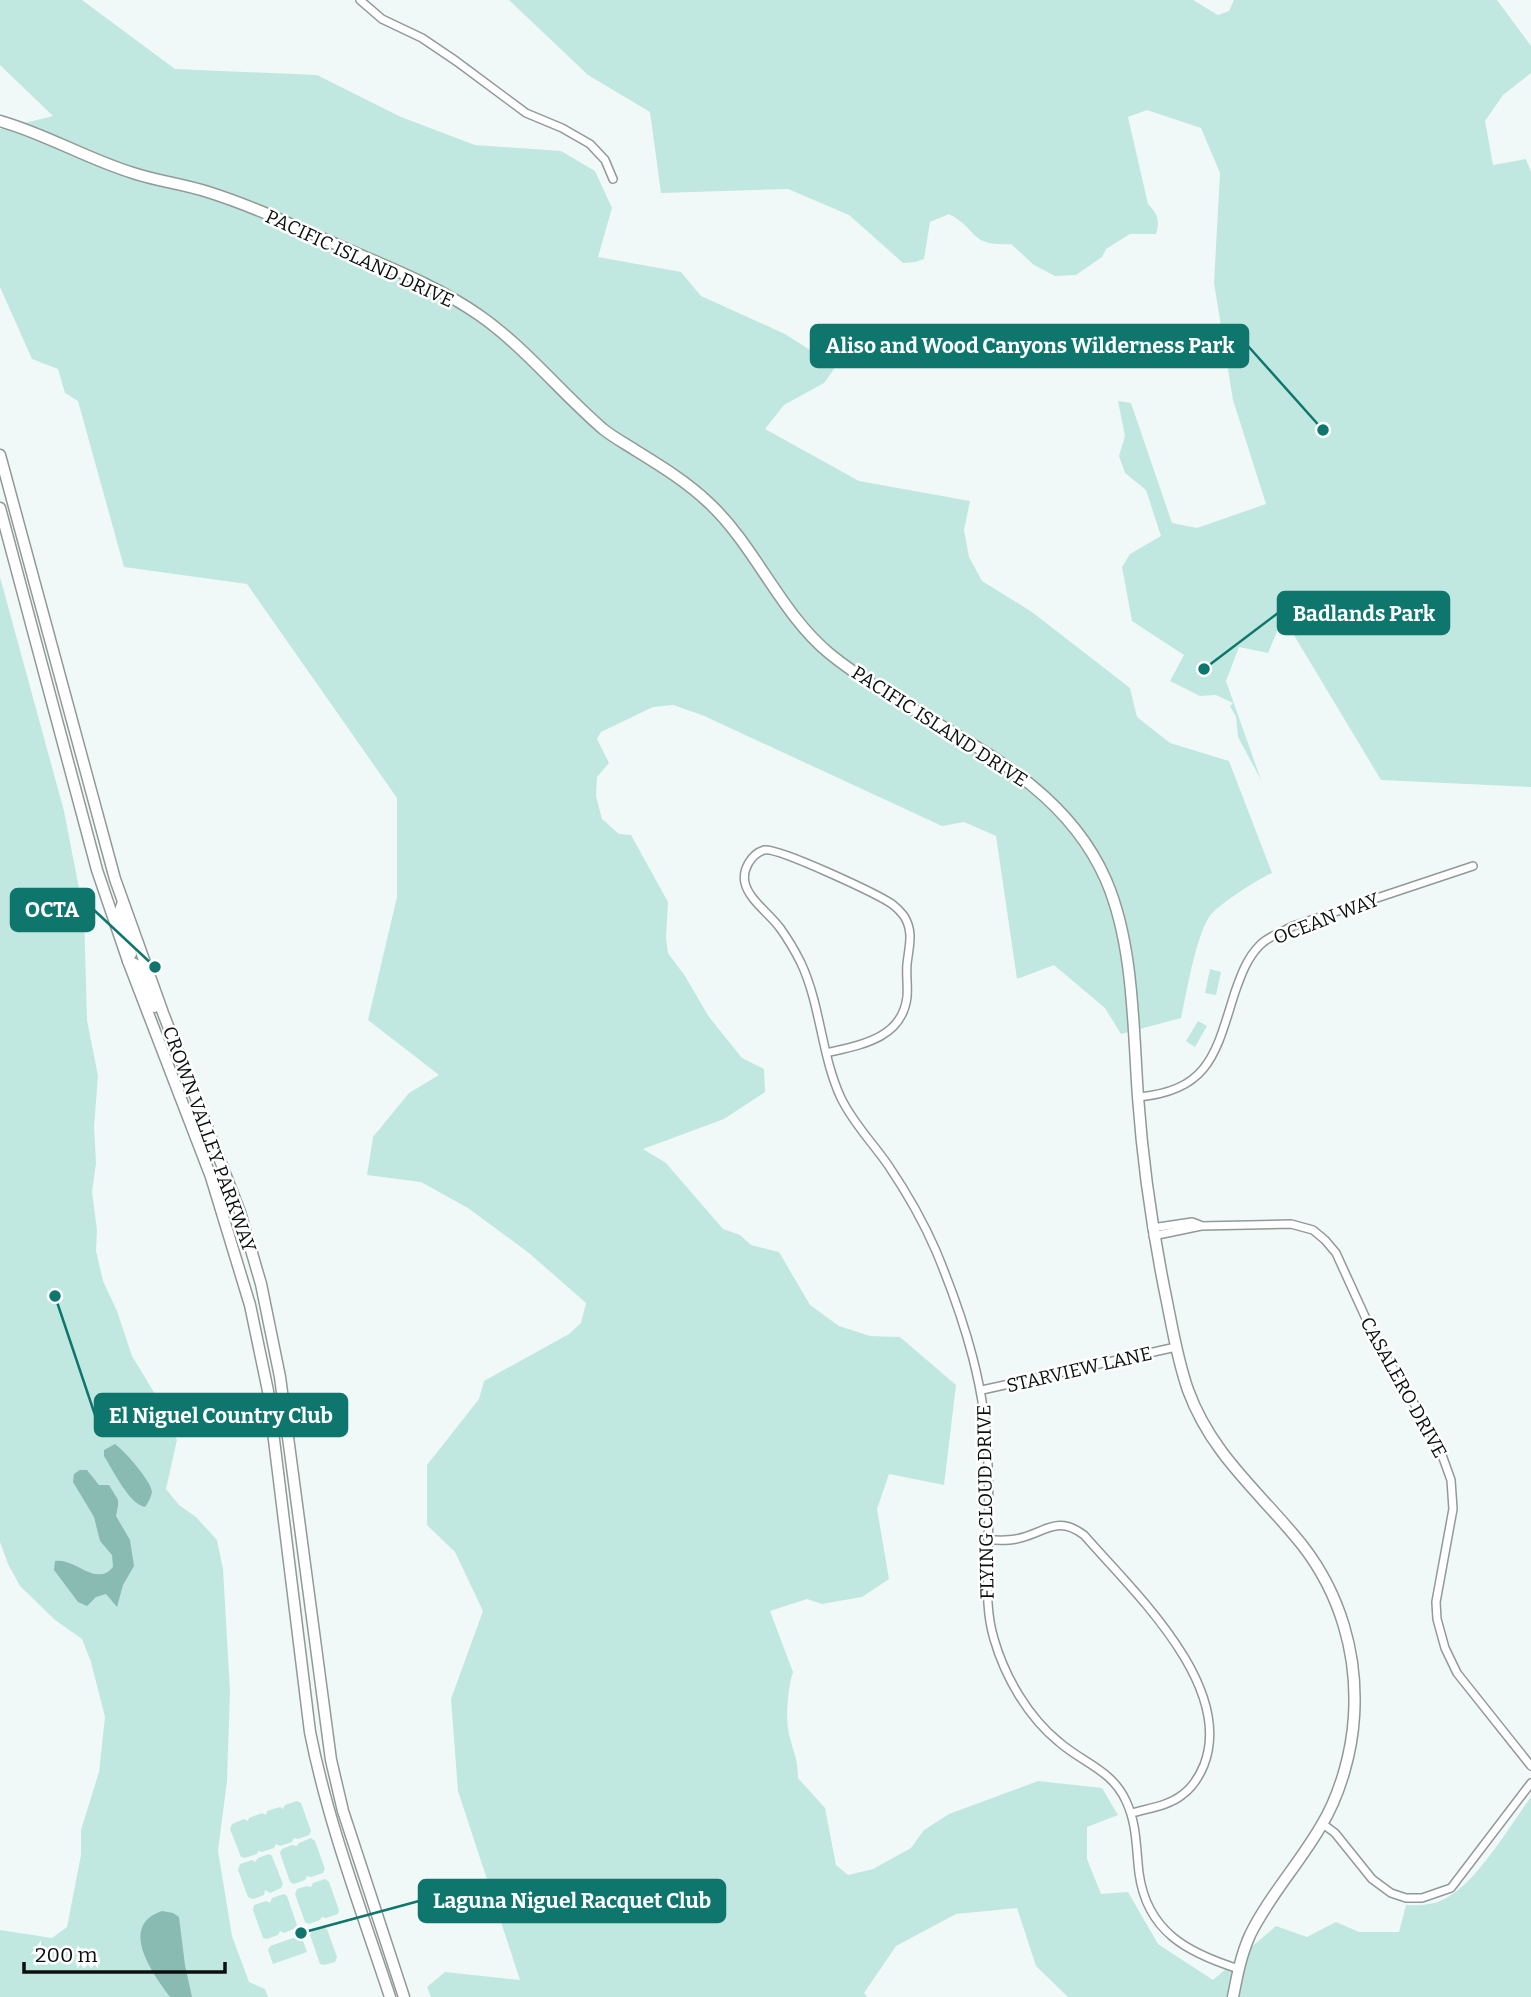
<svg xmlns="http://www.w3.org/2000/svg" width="1531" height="1997" viewBox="0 0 1531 1997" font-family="Bitter,serif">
	<rect width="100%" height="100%" fill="#f0f9f7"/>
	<!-- green -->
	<g fill="#c0e8e0">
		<path d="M0 0H82L175 69 317 75 401 117 475 145 561 151 595 171 612 208 598 257 681 272 701 296 785 334 810 350 833 357 834 369 824 383 784 405 765 429 859 481 970 501 964 530 969 557 982 581 1032 612 1130 688 1137 717 1170 743 1229 761 1272 873C1259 878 1216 906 1209 917 1195 940 1187 991 1181 1018L1121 1034 1105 1008 1054 965 1017 979 996 836 964 822 942 826 702 715 673 705 653 707 601 732 597 739 609 763 597 777 596 796 602 819 619 834 631 835 668 902 666 938 668 953 685 976 709 1017 742 1058 764 1069 765 1092 724 1119 643 1149 666 1163 723 1229 740 1235 751 1245 779 1252 810 1305 839 1326 870 1336 900 1337 956 1385 944 1485 889 1474 877 1509 889 1579 862 1597 822 1604 807 1599 770 1611 793 1672C788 1687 785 1718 789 1734 793 1751 798 1759 798 1778L825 1808 836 1865 848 1875 873 1869 911 1848 924 1830 949 1814 1038 1781 1102 1788 1118 1815 1087 1827V1859L1101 1894 1128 1892 1158 1944 1213 1980 1276 1926 1307 1937 1336 1922 1359 1932H1399L1406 1905C1420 1906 1435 1905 1448 1897 1478 1880 1509 1827 1531 1797V1997H1068L1036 1966 1017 1908 956 1914 896 1946 864 1993 867 1997H431L427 1987 445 1972 520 1980 458 1791 451 1699 483 1611 455 1552 427 1525V1465L479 1399 484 1381 569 1334 581 1323 586 1303 529 1253 468 1208 421 1182 367 1175 373 1137 409 1093 439 1075 368 1020 397 897V798L247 584 124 567 78 401 65 393 58 369 32 359 0 287V129L53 116 0 65Z"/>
		<path d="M509 0H1193L1218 15 1229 11 1234 0H1497L1531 46V73L1503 95 1485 121 1493 165 1526 159 1531 172V787L1381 780 1283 617 1268 653 1239 647 1226 681 1261 780 1238 737 1236 717 1230 706 1233 703 1216 695 1200 696 1170 681 1184 655 1132 621 1122 567 1130 554 1161 536 1146 490 1125 473 1119 456 1125 436 1118 401 1131 403 1172 523 1197 528 1266 504 1233 400 1214 283 1220 173 1201 128 1147 110 1128 117 1148 204C1158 214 1160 221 1156 234H1130L1106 249 1102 257 1076 275 1055 276 1034 265 1011 244C967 246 980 230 949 214L930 222 924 259 915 262 903 263 849 215 788 189 661 193 650 112 588 75Z"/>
		<polygon points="0,577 64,811 84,914 87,1020 98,1076 94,1127 96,1163 92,1192 97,1230 96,1251 103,1281 117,1311 132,1356 155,1394 177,1440 166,1489 179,1505 196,1517 217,1540 223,1569 230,1691 227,1781 218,1851 232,1936 249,1982 265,1989 268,1997 0,1997 0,1930 52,1938 67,1927 81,1855 81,1830 99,1772 105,1717 91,1662 82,1639 55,1620 20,1586 8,1564 0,1542"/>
		<polygon points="1210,969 1221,972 1216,995 1205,993"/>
		<polygon points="1198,1021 1207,1026 1195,1047 1186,1041"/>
		<polygon points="297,1801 301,1803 311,1831 309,1835 298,1839 294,1838 292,1842 280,1846 276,1844 274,1848 262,1852 258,1851 257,1854 245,1858 241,1857 230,1829 232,1824 244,1819 248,1821 249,1818 262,1813 266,1815 267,1811 280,1807 283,1809 285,1805"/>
		<polygon points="311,1838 315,1841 325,1869 323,1873 311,1877 307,1876 305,1880 294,1884 290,1882 280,1853 282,1849 292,1845 297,1846 299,1843"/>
		<polygon points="269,1854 272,1856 283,1884 281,1888 270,1893 265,1890 264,1895 253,1899 248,1897 238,1870 240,1864 252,1860 255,1862 258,1858"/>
		<polygon points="325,1879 329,1882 339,1910 338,1914 326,1918 322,1917 320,1920 309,1924 305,1922 295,1894 297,1889 307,1886 311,1887 313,1883"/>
		<polygon points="284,1894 287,1896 297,1925 296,1928 284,1933 280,1931 278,1935 267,1939 263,1938 253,1910 254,1905 266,1901 270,1903 272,1898"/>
		<polygon points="322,1927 327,1929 337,1957 335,1962 324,1965 320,1964 310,1935 312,1931"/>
		<polygon points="299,1936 302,1938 307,1952 273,1964 268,1950 270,1946"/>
	</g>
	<!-- water -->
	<g fill="#89bbb2">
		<path d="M115 1444C124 1450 152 1482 152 1492 151 1497 148 1503 145 1507 129 1504 113 1470 104 1456V1450Z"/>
		<path d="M80 1470H87L99 1485H109C119 1502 120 1497 116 1516L130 1540 134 1566 123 1585 117 1607 106 1594 96 1597 87 1606 78 1602 54 1570 55 1561C75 1557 96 1588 113 1567L112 1555 100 1541 94 1517 73 1482 74 1474Z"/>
		<path d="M162 1911 173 1913 179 1917 185 1965 192 1997H170C154 1975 117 1926 162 1911Z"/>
	</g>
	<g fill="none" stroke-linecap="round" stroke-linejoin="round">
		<defs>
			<g id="minor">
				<polyline points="360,0 382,19 422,38 456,61 526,113 562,128 590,144 605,160 613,179"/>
				<path d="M826 1053C860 1045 902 1039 907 997 908 986 906 975 907 964 909 946 914 932 904 916 901 912 896 907 892 904 877 894 778 847 764 850 751 854 742 870 745 883 749 900 770 914 780 928 788 939 795 951 801 963 821 1006 821 1055 841 1098 853 1123 872 1142 888 1165 907 1193 923 1221 936 1251 965 1321 987 1391 988 1466 989 1494 989 1521 988 1549 988 1580 985 1609 994 1639 1005 1677 1028 1717 1059 1742 1083 1763 1112 1770 1126 1801 1137 1824 1136 1848 1139 1873 1147 1932 1188 1953 1239 1969"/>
				<path d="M1138 1097C1210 1091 1216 1052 1235 992 1241 975 1247 958 1260 945 1269 936 1282 932 1293 926L1473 866"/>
				<polyline points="1152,1228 1192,1222 1200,1225"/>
				<polyline points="1153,1236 1201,1226 1291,1224 1313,1230 1325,1240 1336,1253 1373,1334 1438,1444 1451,1480 1453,1509 1436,1602 1437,1619 1445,1648 1457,1673 1531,1766"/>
				<polyline points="982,1390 1176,1347"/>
				<path d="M988 1540C997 1540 1007 1541 1016 1539 1044 1534 1056 1514 1084 1535 1132 1590 1235 1685 1204 1765 1199 1777 1192 1788 1182 1795 1168 1806 1149 1808 1132 1813"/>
				<polyline points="1323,1824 1335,1833 1372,1879 1391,1893 1406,1898 1422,1898 1451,1888 1531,1783"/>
			</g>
			<g id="major">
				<path d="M0 121C46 134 87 159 133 173 157 181 183 184 208 192 253 206 296 227 340 246 387 267 436 285 479 315 525 347 560 392 603 429 613 437 624 443 635 450 661 466 687 482 709 503 756 547 780 613 830 654 923 729 1055 763 1106 880 1134 945 1133 1028 1138 1097 1143 1167 1153 1234 1167 1302 1173 1332 1178 1362 1188 1390 1212 1456 1261 1493 1303 1546 1340 1594 1358 1654 1354 1716 1352 1752 1340 1795 1321 1826 1299 1864 1269 1896 1250 1935 1241 1955 1237 1976 1233 1997"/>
				<polyline points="0,455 115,879 163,1013 240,1212 261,1284 280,1377 331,1760 343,1811 404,1997"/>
				<path d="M0 508 97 870 128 961 211 1177 250 1305 268 1391 310 1732C328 1823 361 1909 390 1997"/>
				<polyline points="123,902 119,913 131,954"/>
				<polyline points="128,961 137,965 154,1007"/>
			</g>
		</defs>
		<!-- minor casing -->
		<use href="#minor" stroke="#919a98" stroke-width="10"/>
		<!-- major casing -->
		<use href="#major" stroke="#919a98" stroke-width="13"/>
		<!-- minor -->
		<use href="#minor" stroke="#fff" stroke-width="7"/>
		<!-- major -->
		<use href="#major" stroke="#fff" stroke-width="10"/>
	</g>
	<g text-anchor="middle" stroke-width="5" stroke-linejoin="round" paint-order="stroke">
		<!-- street labels -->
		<g font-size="19" fill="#0b0f0e" stroke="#fff">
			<text transform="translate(360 258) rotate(25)" y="7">PACIFIC ISLAND DRIVE</text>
			<text transform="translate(940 726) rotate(33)" y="7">PACIFIC ISLAND DRIVE</text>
			<text transform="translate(1326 918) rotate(-21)" y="7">OCEAN WAY</text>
			<text transform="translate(210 1139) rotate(70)" y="7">CROWN VALLEY PARKWAY</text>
			<text transform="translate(1079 1369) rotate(-13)" y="7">STARVIEW LANE</text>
			<text transform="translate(1404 1387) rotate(61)" y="7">CASALERO DRIVE</text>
			<text transform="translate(985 1502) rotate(-91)" y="7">FLYING CLOUD DRIVE</text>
		</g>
	</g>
	<!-- callouts -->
	<path fill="none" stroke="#0f766e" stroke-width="2.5" d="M1323 430L1248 346M1204 669L1278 613M155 967L94 910M55 1296L95 1415M301 1933L419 1901"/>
	<g fill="#0f766e" stroke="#fff" stroke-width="2.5">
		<circle cx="1323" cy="430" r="7"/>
		<circle cx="1204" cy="669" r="7"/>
		<circle cx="155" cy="967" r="7"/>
		<circle cx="55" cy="1296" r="7"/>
		<circle cx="301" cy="1933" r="7"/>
	</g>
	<g fill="#0f766e" stroke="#0f766e" stroke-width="2.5">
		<rect x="811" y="325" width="437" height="42" rx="7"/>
		<rect x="1278" y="592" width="171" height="42" rx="7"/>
		<rect x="11" y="889" width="83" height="42" rx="7"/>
		<rect x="95" y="1394" width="252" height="42" rx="7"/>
		<rect x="419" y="1880" width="306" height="42" rx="7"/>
	</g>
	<g font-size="21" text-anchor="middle" font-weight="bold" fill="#fff">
		<text x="1030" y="353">Aliso and Wood Canyons Wilderness Park</text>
		<text x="1364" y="621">Badlands Park</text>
		<text x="52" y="917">OCTA</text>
		<text x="221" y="1423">El Niguel Country Club</text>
		<text x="572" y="1908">Laguna Niguel Racquet Club</text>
	</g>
	<!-- scale -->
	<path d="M24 1962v10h201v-10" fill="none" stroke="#0b0f0e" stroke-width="3.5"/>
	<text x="35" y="1962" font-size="21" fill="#0b0f0e" stroke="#ffffff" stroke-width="5" paint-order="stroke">200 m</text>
</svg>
